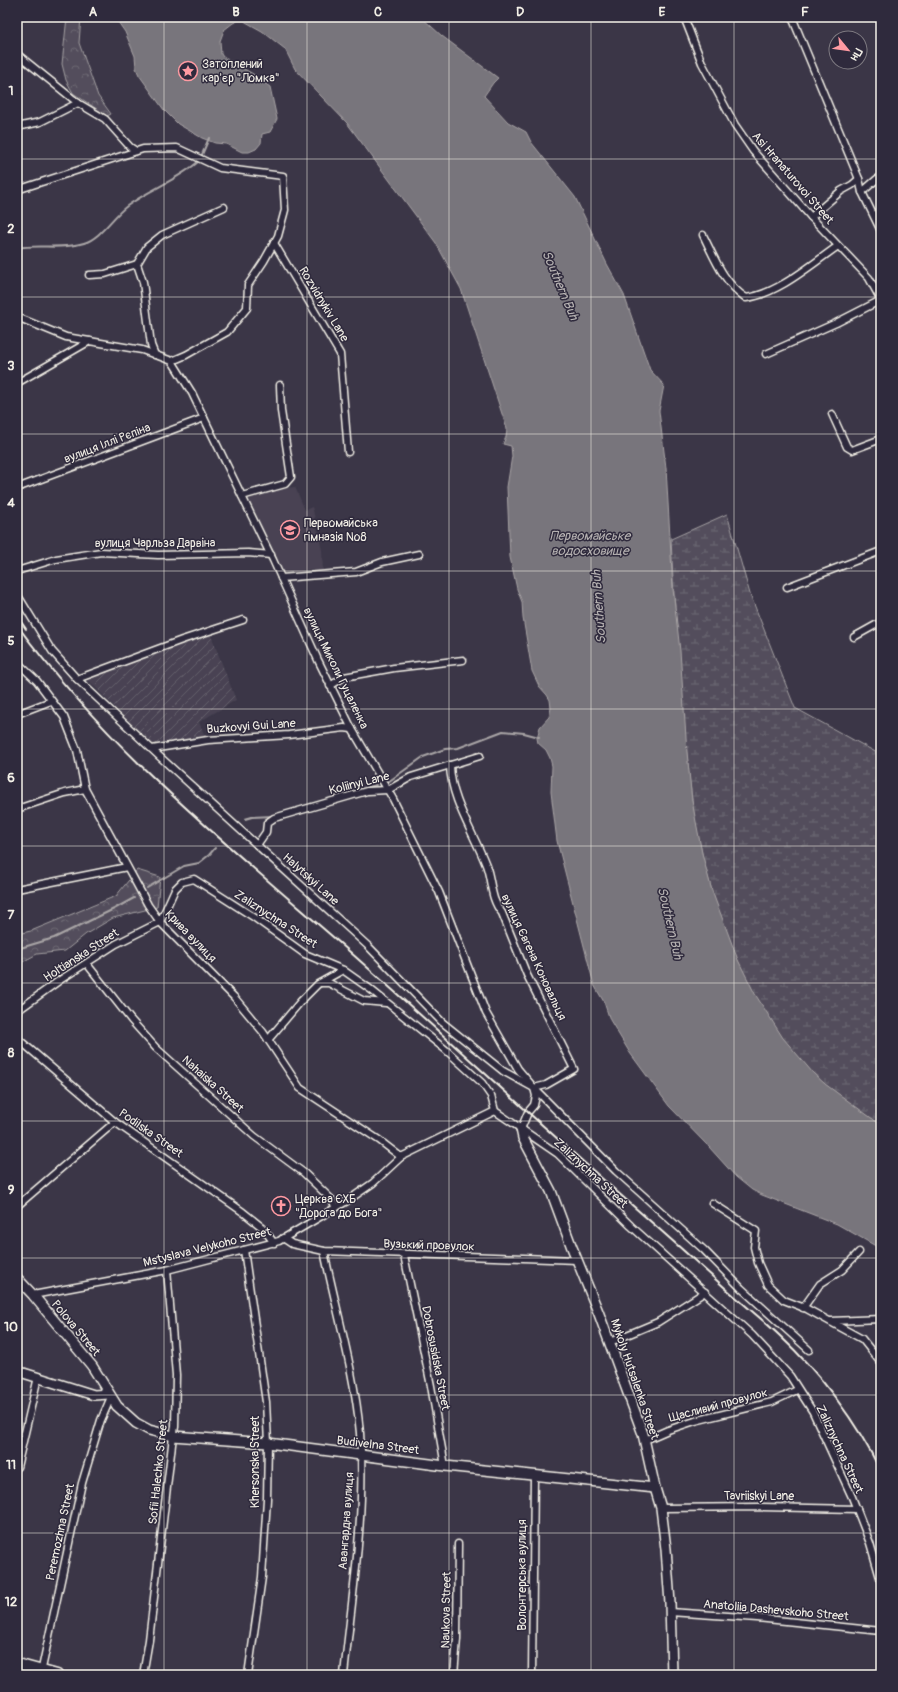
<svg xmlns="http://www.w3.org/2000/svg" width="898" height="1692" viewBox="0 0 898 1692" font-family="Pangolin,sans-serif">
	<defs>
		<pattern id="industrial-furrows" width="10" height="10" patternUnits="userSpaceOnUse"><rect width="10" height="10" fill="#484352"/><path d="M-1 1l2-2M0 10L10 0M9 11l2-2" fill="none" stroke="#635f6b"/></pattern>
		<pattern id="forest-crowns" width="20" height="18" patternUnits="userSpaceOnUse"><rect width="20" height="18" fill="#534e5c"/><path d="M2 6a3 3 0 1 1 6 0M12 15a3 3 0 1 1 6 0" fill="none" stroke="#6c6873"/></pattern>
		<pattern id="wetland-marsh" width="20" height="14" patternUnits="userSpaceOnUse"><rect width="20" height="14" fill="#534e5c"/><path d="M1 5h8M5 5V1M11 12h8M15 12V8" fill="none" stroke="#6c6873"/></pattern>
	</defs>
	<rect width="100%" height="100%" fill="#3b3647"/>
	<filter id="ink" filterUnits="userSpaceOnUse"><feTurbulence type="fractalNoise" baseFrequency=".025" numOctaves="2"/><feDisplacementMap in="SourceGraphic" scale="8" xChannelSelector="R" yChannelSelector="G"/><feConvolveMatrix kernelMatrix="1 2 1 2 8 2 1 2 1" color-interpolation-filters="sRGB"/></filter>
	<g filter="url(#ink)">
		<!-- built -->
		<polygon fill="#484352" points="295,487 305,510 312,507 313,510 322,550 323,570 283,572 248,501 251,498 277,489"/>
		<!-- industrial -->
		<polygon fill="url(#industrial-furrows)" points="209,630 236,700 199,722 205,736 152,745 88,680"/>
		<!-- forest -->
		<g fill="url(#forest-crowns)" stroke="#a4a0a2">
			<polygon points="67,17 81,17 79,43 98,96 111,114 107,116 73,93 66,80 62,64"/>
			<polygon points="137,870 160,877 157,907 113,918 86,934 65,951 37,954 17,965 17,934 31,931 116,896"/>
		</g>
		<!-- wetland -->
		<path fill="url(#wetland-marsh)" stroke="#a4a0a2" d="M727 514 750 594 795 708 881 755V1125C858 1109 834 1093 813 1074 745 1007 705 893 692 800 687 762 684 724 681 686 677 637 673 588 671 539Z"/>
		<!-- water -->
		<polygon fill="#78747b" stroke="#aaa6a7" points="109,17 202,17 212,19 223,17 421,17 442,36 498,78 493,83 484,96 508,122 526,132 531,142 575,197 607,264 624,295 650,370 664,385 659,411 666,468 673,589 680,651 687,752 692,801 702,853 712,891 738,960 755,994 783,1038 813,1073 825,1084 881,1125 881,1249 837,1224 762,1195 752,1190 736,1177 709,1147 669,1106 630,1053 610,1020 604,1002 594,985 557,841 551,792 552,766 550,758 546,750 538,743 537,738 540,727 549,717 551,708 550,700 547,695 539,686 532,671 523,618 522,602 517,589 510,557 507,487 512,456 511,446 503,444 506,437 507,429 461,289 436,243 347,123 295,69 285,49 262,31 244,21 238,21 233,23 224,30 220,41 221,54 223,57 253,74 270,87 277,119 270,132 262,134 261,143 256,149 249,152 242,152 226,144 215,143 202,138 178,124 164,110 139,75 136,68 135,56 125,32 118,22"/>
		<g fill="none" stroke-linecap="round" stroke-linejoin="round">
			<!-- stream -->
			<g stroke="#aaa6a7" stroke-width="2">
				<polyline points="201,157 209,138"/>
				<path d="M17 248C39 244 62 250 84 243 101 238 112 217 127 206 150 189 178 180 199 161"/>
				<polyline points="388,782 423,757 445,749 458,748 503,731 524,733 539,737"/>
				<polyline points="302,807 376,785"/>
				<polyline points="245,819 252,817 273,816"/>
				<polyline points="147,888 184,866 199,863 209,855 215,848"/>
				<polyline points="17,949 54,938 114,909 134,898"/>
			</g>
			<defs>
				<g id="street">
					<polyline points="684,17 702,63 735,125 753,151 811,217 869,278 881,300"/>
					<polyline points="792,17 859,179 862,192 881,231"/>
					<polyline points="17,54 78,103 105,119 130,147 136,151"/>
					<polyline points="17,127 40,122 78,103"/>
					<polyline points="17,190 143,149 177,148 220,168 283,176 285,210 278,236 264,261 248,285 247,308 227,332 186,355 172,361"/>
					<polyline points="862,192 877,179 881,177"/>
					<polyline points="811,217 841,191 852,185 859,179"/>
					<path d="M703 235C715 259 723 282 746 298 778 294 812 264 838 246"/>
					<polyline points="274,243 340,354 348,452"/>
					<polyline points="89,275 105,274 137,264"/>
					<polyline points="17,317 66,337 142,350 172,361 192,393 204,418 273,560 318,660 352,729 393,799 439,892 486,1013 518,1069 534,1088 536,1096 534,1105 528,1112 521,1129"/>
					<polyline points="766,354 836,323 881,300"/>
					<polyline points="155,355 151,345 143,282 137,264 147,247 162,235 224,207"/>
					<polyline points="17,383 90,341"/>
					<polyline points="832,414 847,447 852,450 881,439"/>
					<polyline points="17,488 204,418"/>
					<polyline points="242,496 285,484 291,477 281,411 280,385"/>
					<polyline points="17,571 56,559 101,552 158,555 248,553 271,555"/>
					<polyline points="281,578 356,572 382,562 419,554"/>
					<polyline points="787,587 881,551"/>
					<polyline points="17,594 52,651 77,679 159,756 368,946 442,1022 503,1071 534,1088 616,1171 704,1250 741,1288 809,1350"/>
					<polyline points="854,637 881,622"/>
					<polyline points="17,662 37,681 64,717 77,750 85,789 148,905 160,922 234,997 263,1032 300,1088 379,1140 401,1157"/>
					<polyline points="77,679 182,640 243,620"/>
					<polyline points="330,686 344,677 394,668 463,660"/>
					<polyline points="17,714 51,701"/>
					<polyline points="152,749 208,740 289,735 344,728 352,729"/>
					<path d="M450 765C451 801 473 831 486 865 492 881 490 899 502 913L527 975 574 1069 546 1085 534 1088"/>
					<polyline points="17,809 65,793 85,789"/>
					<polyline points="257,845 266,832 267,823 274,818 367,791 388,790 411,777 480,756"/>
					<polyline points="17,889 127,867"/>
					<polyline points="87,964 131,1020 156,1048 254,1136 304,1173 332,1200 336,1208"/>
					<polyline points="321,983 329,983 364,1001 386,1003"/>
					<polyline points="17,1011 60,980 116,944 160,922 175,889 182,882 194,879 255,918 305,954 343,970 370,989 446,1050 482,1083 491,1096 495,1111 558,1154 631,1226 752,1335 790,1376 813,1412 852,1497 870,1543 881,1581"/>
					<polyline points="17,1038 115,1122 243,1212 263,1228 274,1243"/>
					<polyline points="268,1040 301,1001 318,984 343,970"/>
					<polyline points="712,1203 756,1231 754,1247 758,1263 768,1285 784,1300 807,1309 862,1339 881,1363"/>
					<polyline points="17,1206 115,1122"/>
					<polyline points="283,1238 292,1244 324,1251 577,1260"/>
					<polyline points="244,1250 266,1402 268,1443 267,1499 262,1577 248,1675"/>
					<path d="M324 1251C336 1309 355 1374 360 1433 366 1512 352 1596 344 1675"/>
					<polyline points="404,1255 431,1386 445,1466"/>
					<polyline points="33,1295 167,1270 279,1241 347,1201 373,1183 401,1157 495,1111"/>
					<polyline points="803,1308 820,1284 842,1270 859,1252"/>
					<polyline points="831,1321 881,1319"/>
					<polyline points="610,1342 658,1322 705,1292"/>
					<polyline points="645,1440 668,1430 695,1421 772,1402 797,1390"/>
					<polyline points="17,1467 38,1377"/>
					<polyline points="661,1508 761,1507 857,1509"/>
					<polyline points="670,1612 757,1618 881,1631"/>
					<polyline points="41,1673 82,1483 101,1420 111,1397"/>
					<polyline points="143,1675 149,1640 173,1436 175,1427 176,1375 167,1270"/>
					<polyline points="454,1675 457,1639 458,1544"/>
					<polyline points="532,1675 534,1475"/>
				</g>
				<g id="secondary">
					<polyline points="521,1129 523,1138 551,1191 571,1245 599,1314 643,1434 655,1488 661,1508 666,1549 670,1603 672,1675"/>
					<polyline points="17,1278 33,1295 92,1366 117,1406 136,1423 149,1430 173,1436 268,1443 445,1466 655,1488"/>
					<polyline points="17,1371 94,1395 109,1394"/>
				</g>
				<polyline id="primary" points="17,1664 57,1675"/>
			</defs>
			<!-- street casing -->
			<use href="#street" stroke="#f4f1e8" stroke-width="9"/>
			<!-- secondary casing -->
			<use href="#secondary" stroke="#f4f1e8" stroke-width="12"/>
			<!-- primary casing -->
			<use href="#primary" stroke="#f4f1e8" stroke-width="13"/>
			<!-- street -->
			<use href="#street" stroke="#2f2a3d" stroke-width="6"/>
			<!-- secondary -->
			<use href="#secondary" stroke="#2f2a3d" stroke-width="9"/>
			<!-- primary -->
			<use href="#primary" stroke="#2f2a3d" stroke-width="10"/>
			<!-- rail -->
			<g stroke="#f4f1e8" stroke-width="2">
				<polyline points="17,616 26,629"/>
				<path d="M17 625C105 745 221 840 333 937 431 1023 526 1112 624 1198 657 1227 691 1257 724 1287 742 1303 762 1319 779 1335 820 1373 857 1422 881 1472"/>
			</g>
		</g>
	</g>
	<!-- grid -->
	<path fill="none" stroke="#f4f1e8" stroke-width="1" stroke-opacity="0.55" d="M164 17V1675M307 17V1675M449 17V1675M591 17V1675M734 17V1675M17 159H881M17 297H881M17 434H881M17 571H881M17 709H881M17 846H881M17 983H881M17 1121H881M17 1258H881M17 1395H881M17 1533H881"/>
	<!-- icons -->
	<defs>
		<symbol id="sight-ring" viewBox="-11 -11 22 22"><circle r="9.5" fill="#2f2a3d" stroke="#ff9aa2" stroke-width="1.5"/><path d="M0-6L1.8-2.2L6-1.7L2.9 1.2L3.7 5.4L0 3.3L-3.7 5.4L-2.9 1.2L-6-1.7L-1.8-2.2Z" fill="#ff9aa2"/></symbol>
		<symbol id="school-ring" viewBox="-11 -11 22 22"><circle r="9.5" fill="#2f2a3d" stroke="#ff9aa2" stroke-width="1.5"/><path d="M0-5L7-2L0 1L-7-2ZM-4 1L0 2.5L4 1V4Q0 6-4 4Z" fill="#ff9aa2"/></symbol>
		<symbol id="church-ring" viewBox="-11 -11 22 22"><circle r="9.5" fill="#2f2a3d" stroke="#ff9aa2" stroke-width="1.5"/><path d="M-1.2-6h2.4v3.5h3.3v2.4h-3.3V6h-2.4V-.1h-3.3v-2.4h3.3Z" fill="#ff9aa2"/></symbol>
	</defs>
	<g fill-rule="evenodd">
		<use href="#sight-ring" x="177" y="60" width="22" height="22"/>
		<use href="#school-ring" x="279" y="519" width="22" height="22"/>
		<use href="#church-ring" x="270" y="1195" width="22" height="22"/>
	</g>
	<g text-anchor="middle" stroke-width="3" stroke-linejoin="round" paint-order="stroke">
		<!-- poi labels -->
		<g font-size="12" fill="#f4f1e8" stroke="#2f2a3d" text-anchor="start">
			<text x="202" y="68">Затоплений<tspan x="202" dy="14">кар'єр "Ломка"</tspan></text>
			<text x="304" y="527">Первомайська<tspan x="304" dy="14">гімназія №8</tspan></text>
			<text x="295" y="1203">Церква ЄХБ<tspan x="295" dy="14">"Дорога до Бога"</tspan></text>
		</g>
		<!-- street labels -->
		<g font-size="12" fill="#f4f1e8" stroke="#2f2a3d">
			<text transform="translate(793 178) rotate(49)" y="4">Asi Hranaturovoi Street</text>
			<text transform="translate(324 304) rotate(59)" y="4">Rozvidnykiv Lane</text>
			<text transform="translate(107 443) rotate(-21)" y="4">вулиця Іллі Рєпіна</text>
			<text x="155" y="547">вулиця Чарльза Дарвіна</text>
			<text transform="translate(336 668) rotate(64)" y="4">вулиця Миколи Гуцаленка</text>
			<text transform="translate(251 726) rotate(-4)" y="4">Buzkovyi Gui Lane</text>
			<text transform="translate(359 783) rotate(-14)" y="4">Koliinyi Lane</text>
			<text transform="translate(311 879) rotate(42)" y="4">Halytskyi Lane</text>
			<text transform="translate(276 919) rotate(33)" y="4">Zaliznychna Street</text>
			<text transform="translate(191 936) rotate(46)" y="4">Крива вулиця</text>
			<text transform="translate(81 955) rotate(-33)" y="4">Holtianska Street</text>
			<text transform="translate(534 957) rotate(65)" y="4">вулиця Євгена Коновальця</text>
			<text transform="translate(213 1084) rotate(42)" y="4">Nahaiska Street</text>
			<text transform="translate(151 1133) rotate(35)" y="4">Podilska Street</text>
			<text transform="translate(591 1173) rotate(43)" y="4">Zaliznychna Street</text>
			<text transform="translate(429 1245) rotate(2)" y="4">Вузький провулок</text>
			<text transform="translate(207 1247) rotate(-14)" y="4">Mstyslava Velykoho Street</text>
			<text transform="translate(76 1328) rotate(50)" y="4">Polova Street</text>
			<text transform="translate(436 1358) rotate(79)" y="4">Dobrosusidska Street</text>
			<text transform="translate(635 1379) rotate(71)" y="4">Mykoly Hutsalenka Street</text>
			<text transform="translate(718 1405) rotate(-15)" y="4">Щасливий провулок</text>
			<text transform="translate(378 1445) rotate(7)" y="4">Budivelna Street</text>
			<text transform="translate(840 1449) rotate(65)" y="4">Zaliznychna Street</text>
			<text transform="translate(255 1462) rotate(-90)" y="4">Khersonska Street</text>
			<text transform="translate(158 1472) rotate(-84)" y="4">Sofii Halechko Street</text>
			<text x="759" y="1500">Tavriiskyi Lane</text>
			<text transform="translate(346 1521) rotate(-86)" y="4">Авангардна вулиця</text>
			<text transform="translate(60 1532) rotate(-78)" y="4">Peremozhna Street</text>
			<text transform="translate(522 1575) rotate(-90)" y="4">Волонтерська вулиця</text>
			<text transform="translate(446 1610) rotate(-89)" y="4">Naukova Street</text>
			<text transform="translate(776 1610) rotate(5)" y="4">Anatoliia Dashevskoho Street</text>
		</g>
		<!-- water labels -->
		<g font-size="13" font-style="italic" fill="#b6b2b2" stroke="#2f2a3d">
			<text transform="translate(561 285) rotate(67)" y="5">Southern Buh</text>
			<text x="590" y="540">Первомайське<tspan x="590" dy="15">водосховище</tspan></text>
			<text transform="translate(598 607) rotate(-94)" y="5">Southern Buh</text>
			<text transform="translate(671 923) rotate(77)" y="5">Southern Buh</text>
		</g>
	</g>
	<!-- margin -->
	<rect width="898" height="1692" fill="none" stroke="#2f2a3d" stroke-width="44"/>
	<!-- north arrow -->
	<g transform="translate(848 50) rotate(119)"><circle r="19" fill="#2f2a3d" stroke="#7e7a81"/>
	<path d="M0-3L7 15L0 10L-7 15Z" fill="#ff9aa2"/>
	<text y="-6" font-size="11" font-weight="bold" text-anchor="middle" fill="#f4f1e8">Пн</text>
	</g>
	<rect x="22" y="22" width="854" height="1648" fill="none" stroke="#f4f1e8" stroke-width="1.5"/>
	<g font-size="13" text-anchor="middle" font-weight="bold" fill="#f4f1e8">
		<text x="93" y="16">A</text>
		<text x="236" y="16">B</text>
		<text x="378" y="16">C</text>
		<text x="520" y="16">D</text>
		<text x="662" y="16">E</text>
		<text x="805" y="16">F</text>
		<text x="11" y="95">1</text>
		<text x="11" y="233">2</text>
		<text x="11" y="370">3</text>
		<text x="11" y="507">4</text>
		<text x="11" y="645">5</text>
		<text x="11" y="782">6</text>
		<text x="11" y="919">7</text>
		<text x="11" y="1057">8</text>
		<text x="11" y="1194">9</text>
		<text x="11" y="1331">10</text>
		<text x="11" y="1469">11</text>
		<text x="11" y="1606">12</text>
	</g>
</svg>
